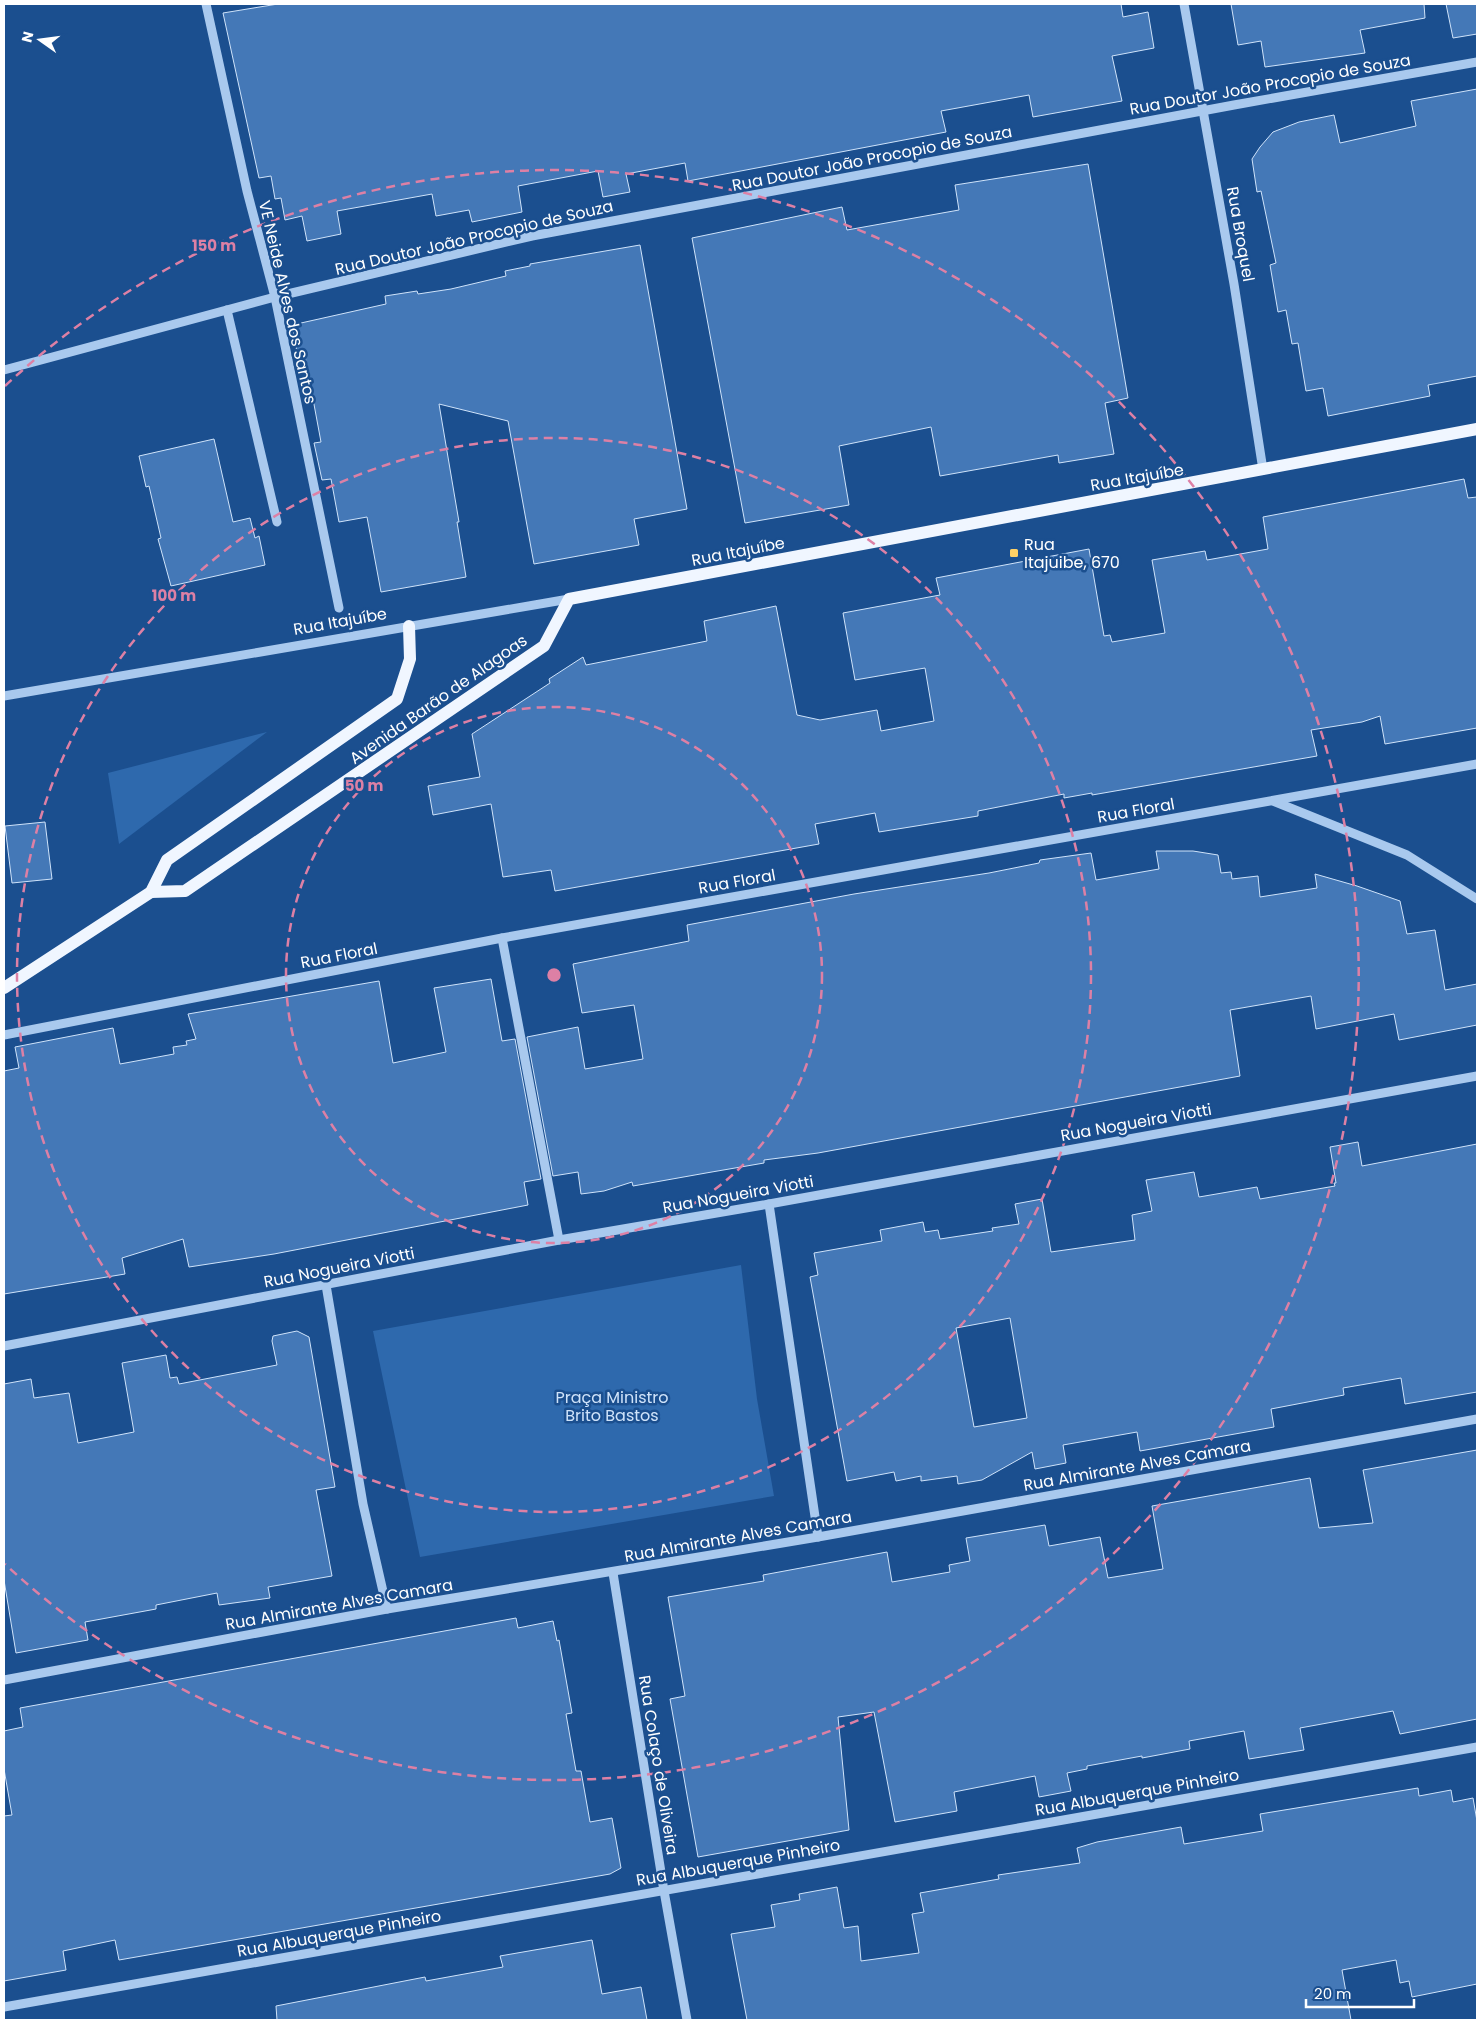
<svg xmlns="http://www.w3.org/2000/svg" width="1481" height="2024" viewBox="0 0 1481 2024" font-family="Poppins,sans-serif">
	<rect width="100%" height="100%" fill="#1b4f8f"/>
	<!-- green -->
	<g fill="#2e69ad">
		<polygon points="267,732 119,844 108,773"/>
		<polygon points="741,1265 757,1399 774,1496 420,1557 373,1331"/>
	</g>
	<!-- building -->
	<g fill="#4478b7" stroke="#cfe3fa" fill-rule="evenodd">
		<polygon points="278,4 1121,4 1123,17 1148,12 1154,48 1112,56 1122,101 1033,117 1029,95 941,111 946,132 688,181 685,163 626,174 630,192 603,197 598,171 518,186 522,212 472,222 469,210 436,216 432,194 337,211 341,234 307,241 302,216 285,220 281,198 275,199 271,176 259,178 223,13"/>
		<polygon points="1231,4 1424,4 1425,18 1360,30 1365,53 1265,67 1261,41 1238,45"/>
		<polygon points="1446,4 1477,4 1477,34 1453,38"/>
		<polygon points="1477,89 1477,376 1428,385 1430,396 1328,416 1323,388 1306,391 1298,343 1292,344 1286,310 1278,312 1270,265 1276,263 1261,191 1257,192 1252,159 1260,147 1273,132 1299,122 1334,115 1340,143 1416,126 1411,101"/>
		<polygon points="1088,164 1128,398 1105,403 1114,454 1059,463 1058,455 940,476 931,427 839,446 849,505 745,523 692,238 842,207 847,230 959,210 955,185"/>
		<polygon points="640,245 687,509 634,519 639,545 534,564 508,421 439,404 459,522 457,522 466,577 381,592 367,517 339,522 331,479 322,480 314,443 321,442 305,356 298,358 292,325 386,304 385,296 417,291 418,294 451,289 506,276 505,271 530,266 530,264"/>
		<polygon points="214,439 233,522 250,518 255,538 259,536 265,565 171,586 158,539 161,538 149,486 146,487 139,456"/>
		<polygon points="1464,479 1468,498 1477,497 1477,728 1385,744 1380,716 1362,722 1311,730 1317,756 1092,795 1092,793 1064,798 1064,794 978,811 978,816 879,832 875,813 815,824 819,844 555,891 551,870 503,877 491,804 433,815 428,786 480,777 472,734 550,683 549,679 583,657 586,665 707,641 704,621 776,606 797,715 820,720 877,710 881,731 934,721 925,668 855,680 843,613 940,595 936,578 1089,549 1104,636 1110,635 1112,642 1165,633 1152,560 1205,551 1207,560 1268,549 1263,517"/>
		<polygon points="45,822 52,879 12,883 5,826"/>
		<polygon points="1156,851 1193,851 1218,855 1221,873 1231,872 1232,879 1258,876 1260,897 1317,888 1315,874 1357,886 1400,901 1407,934 1435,930 1445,990 1477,984 1477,1025 1399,1040 1394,1014 1316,1029 1311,996 1230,1010 1240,1076 818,1153 764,1160 764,1163 706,1173 633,1186 632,1182 604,1191 581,1194 578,1172 553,1176 527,1037 578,1027 585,1069 643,1059 634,1005 582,1013 573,964 689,941 687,925 854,894 989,873 1039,863 1040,860 1091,853 1096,880 1159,869"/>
		<polygon points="491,979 502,1041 515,1039 541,1179 524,1182 528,1205 274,1254 189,1267 183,1239 122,1258 125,1274 4,1294 4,1071 19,1068 15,1047 113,1028 120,1064 174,1054 173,1047 187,1045 186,1041 196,1039 188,1014 379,981 393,1063 446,1052 434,988"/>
		<path d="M1358 1142 1362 1166 1477 1144V1392L1405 1404 1401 1378 1343 1388 1344 1395 1271 1409 1274 1427 1140 1451 1137 1432 1063 1445 1066 1463 1035 1469 1032 1452 982 1480 958 1484 957 1476 921 1481V1476L896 1481 894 1472 847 1481 810 1277 818 1275 814 1253 882 1241 880 1230 923 1222 925 1232 938 1230 940 1239 993 1231 992 1228 1019 1224 1015 1204 1042 1199 1051 1252 1135 1240 1132 1215 1152 1211 1146 1180 1194 1172 1199 1197 1257 1187 1260 1199 1335 1186 1334 1183H1336L1330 1147ZM1010 1318 1027 1418 974 1427 956 1328Z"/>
		<polygon points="297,1331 309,1337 335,1487 316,1490 332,1576 268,1587 270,1598 219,1605 217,1593 156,1605 156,1609 85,1622 88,1640 16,1653 4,1580 4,1384 31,1379 34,1398 69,1393 78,1443 134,1432 122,1363 166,1355 170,1378 177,1377 179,1384 277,1365 272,1341 273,1336"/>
		<polygon points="1477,1450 1477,1719 1400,1734 1393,1711 1300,1728 1304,1750 1249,1759 1244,1731 1189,1741 1190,1749 1142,1758 1142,1756 1087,1766 1087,1769 1067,1773 1071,1791 1039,1797 1035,1776 954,1792 957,1811 895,1822 874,1712 838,1717 849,1830 698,1857 670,1699 685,1696 668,1597 764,1581 763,1575 887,1552 892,1582 950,1572 949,1565 970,1561 966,1538 1045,1525 1049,1546 1100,1537 1108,1578 1163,1569 1152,1506 1310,1478 1319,1528 1373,1523 1363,1470"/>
		<polygon points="516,1618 518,1628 553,1621 557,1641 559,1640 572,1713 566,1714 576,1771 581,1771 590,1822 612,1818 621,1868 610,1874 119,1960 115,1940 63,1951 66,1970 4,1981 4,1816 12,1815 4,1769 4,1731 23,1727 20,1708"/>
		<polygon points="1418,1788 1419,1796 1451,1790 1453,1802 1473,1798 1477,1821 1477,1984 1412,1997 1409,1981 1400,1983 1396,1960 1342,1970 1351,2020 747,2020 731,1934 775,1927 771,1905 800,1900 799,1894 837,1887 844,1928 858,1926 861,1961 919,1953 912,1914 924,1912 920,1893 999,1879 998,1875 1080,1863 1077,1848 1097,1842 1181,1827 1184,1844 1263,1831 1260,1814"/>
		<polygon points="592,1940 602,1994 641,1987 647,2020 277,2020 276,2006 425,1977 426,1981 503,1967 500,1956"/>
	</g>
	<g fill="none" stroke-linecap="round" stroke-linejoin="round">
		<!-- minor -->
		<g stroke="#a9c9ee" stroke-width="9">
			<polyline points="206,4 247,191 275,297 339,608"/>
			<polyline points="1184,4 1234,284 1263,470"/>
			<polyline points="227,310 277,522"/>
			<polyline points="4,370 275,297 532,236 1234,105 1477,62"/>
			<polyline points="4,696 569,599"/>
			<polyline points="1273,801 1407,855 1477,899"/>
			<polyline points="502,938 559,1240"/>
			<polyline points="4,1035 502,938 1477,764"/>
			<polyline points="769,1204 818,1537"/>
			<polyline points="326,1285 363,1504 387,1609"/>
			<polyline points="4,1346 559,1240 769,1204 1477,1076"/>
			<polyline points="613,1573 664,1891 687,2020"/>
			<polyline points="4,1680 387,1609 818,1537 1477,1419"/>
			<polyline points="4,2007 1477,1747"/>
		</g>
		<!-- major -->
		<g stroke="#f0f6ff" stroke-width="12">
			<polyline points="151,892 185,891 544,646 569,599 1477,429"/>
			<polyline points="4,988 151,892 167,860 397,699 410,659 409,626"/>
		</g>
	</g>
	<!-- distance rings -->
	<g fill="none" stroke="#dd80a5" stroke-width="2.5" stroke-dasharray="9 6">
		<circle cx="554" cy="975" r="268"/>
		<circle cx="554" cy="975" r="537"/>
		<path d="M5 386A805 805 0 1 1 5 1564"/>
	</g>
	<!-- markers -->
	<rect fill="#ffd166" stroke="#1b4f8f" stroke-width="2" x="1009" y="548" width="10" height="10" rx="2.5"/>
	<g text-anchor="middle" stroke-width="5" stroke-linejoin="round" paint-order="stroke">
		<!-- street labels -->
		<g font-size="16" fill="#fff" stroke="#1b4f8f">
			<text transform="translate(1270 84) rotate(-10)" y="6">Rua Doutor João Procopio de Souza</text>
			<text transform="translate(872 158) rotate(-11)" y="6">Rua Doutor João Procopio de Souza</text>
			<text transform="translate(1241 234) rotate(80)" y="6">Rua Broquel</text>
			<text transform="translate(474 237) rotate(-13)" y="6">Rua Doutor João Procopio de Souza</text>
			<text transform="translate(288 302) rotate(77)" y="6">VE Neide Alves dos Santos</text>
			<text transform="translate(1137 477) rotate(-10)" y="6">Rua Itajuíbe</text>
			<text transform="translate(738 551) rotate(-11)" y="6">Rua Itajuíbe</text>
			<text transform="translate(340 621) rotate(-10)" y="6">Rua Itajuíbe</text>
			<text transform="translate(438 699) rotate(-35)" y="6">Avenida Barão de Alagoas</text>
			<text transform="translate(1136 810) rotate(-10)" y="6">Rua Floral</text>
			<text transform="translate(737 881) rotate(-10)" y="6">Rua Floral</text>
			<text transform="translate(339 955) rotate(-11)" y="6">Rua Floral</text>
			<text transform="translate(1136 1122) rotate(-10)" y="6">Rua Nogueira Viotti</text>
			<text transform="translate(738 1194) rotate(-10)" y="6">Rua Nogueira Viotti</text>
			<text transform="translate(339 1267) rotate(-11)" y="6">Rua Nogueira Viotti</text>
			<text transform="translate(1137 1465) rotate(-10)" y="6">Rua Almirante Alves Camara</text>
			<text transform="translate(738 1536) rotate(-10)" y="6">Rua Almirante Alves Camara</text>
			<text transform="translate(339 1604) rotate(-10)" y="6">Rua Almirante Alves Camara</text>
			<text transform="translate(659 1765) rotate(81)" y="6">Rua Colaço de Oliveira</text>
			<text transform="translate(1137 1792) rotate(-10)" y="6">Rua Albuquerque Pinheiro</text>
			<text transform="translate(738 1862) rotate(-10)" y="6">Rua Albuquerque Pinheiro</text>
			<text transform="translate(339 1933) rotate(-10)" y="6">Rua Albuquerque Pinheiro</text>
		</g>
		<!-- poi labels -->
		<g font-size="16" fill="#fff" stroke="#1b4f8f" text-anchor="start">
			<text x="1024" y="550">Rua<tspan x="1024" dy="18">Itajuibe, 670</tspan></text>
		</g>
		<!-- park labels -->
		<g font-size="16" fill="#cfe3fa" stroke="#1b4f8f">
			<text x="612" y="1403">Praça Ministro<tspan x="612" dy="18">Brito Bastos</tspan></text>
		</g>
	</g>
	<circle cx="554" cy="975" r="8" fill="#dd80a5" stroke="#1b4f8f" stroke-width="2.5"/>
	<g font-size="15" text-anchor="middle" font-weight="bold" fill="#dd80a5" stroke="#1b4f8f" stroke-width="5" stroke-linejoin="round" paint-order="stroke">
		<text x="214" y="251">150 m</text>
		<text x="174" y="601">100 m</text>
		<text x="364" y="791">50 m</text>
	</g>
	<!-- border -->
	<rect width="1481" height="2024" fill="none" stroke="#ffffff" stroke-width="10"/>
	<!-- north arrow -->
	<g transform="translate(40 40) rotate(284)" stroke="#1b4f8f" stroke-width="4" paint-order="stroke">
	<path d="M0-4L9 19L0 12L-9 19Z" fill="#ffffff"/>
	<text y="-8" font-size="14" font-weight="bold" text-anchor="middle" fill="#ffffff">N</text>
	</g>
	<!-- scale -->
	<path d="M1306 1999v8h108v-8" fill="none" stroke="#ffffff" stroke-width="2.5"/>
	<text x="1314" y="1999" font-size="15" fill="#ffffff" stroke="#1b4f8f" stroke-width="4" paint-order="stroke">20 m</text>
</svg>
